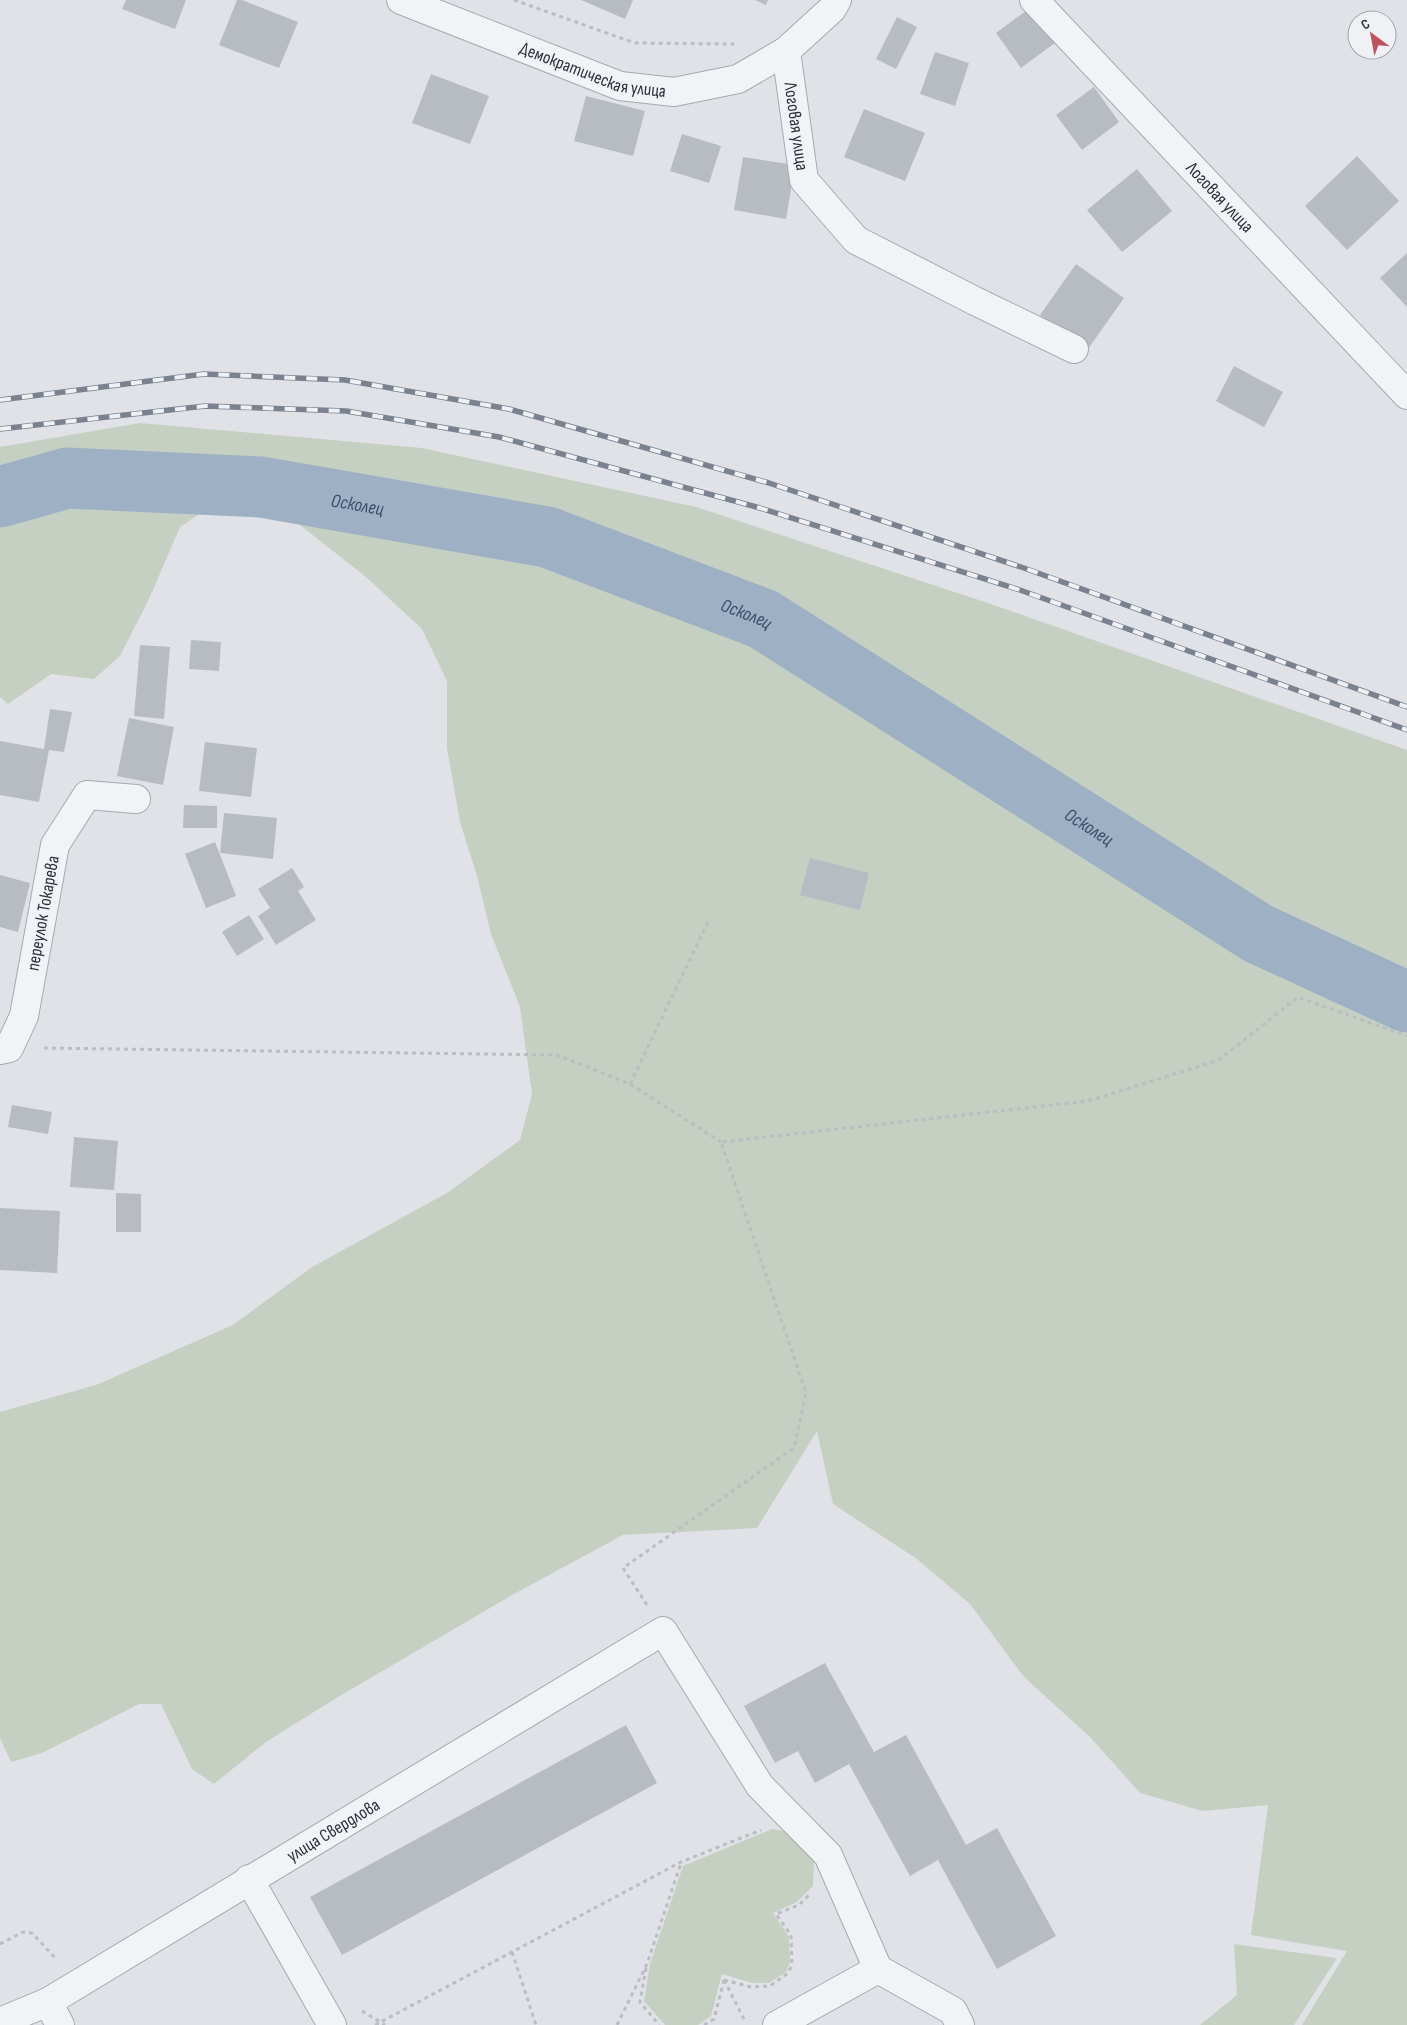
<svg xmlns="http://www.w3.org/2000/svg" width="1407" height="2025" viewBox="0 0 1407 2025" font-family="'Sofia Sans Condensed',sans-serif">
	<rect width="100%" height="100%" fill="#e0e2e7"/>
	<!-- green -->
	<g fill="#c5d0c2">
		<polygon points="140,423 422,448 696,507 985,602 1407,750 1407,2025 1302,2025 1347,1951 1251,1935 1268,1805 1203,1811 1140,1793 1090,1737 1024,1677 970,1604 917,1559 833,1504 817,1431 757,1528 623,1535 512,1595 333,1700 266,1742 214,1784 192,1769 161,1704 139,1704 42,1753 11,1762 0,1738 0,1412 96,1385 233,1325 312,1267 447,1193 520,1140 532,1094 520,1007 491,934 477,876 460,822 447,748 447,681 422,629 366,577 300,525 220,500 180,527 149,599 120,656 94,679 51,674 8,704 0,697 0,447"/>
		<polygon points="772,1829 790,1832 814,1858 813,1886 797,1902 773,1913 789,1937 790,1963 786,1972 769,1983 752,1983 722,1974 711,2016 698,2025 665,2025 644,2001 650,1964 683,1866"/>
		<polygon points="1234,1944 1337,1958 1294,2025 1200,2025 1237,1995"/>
	</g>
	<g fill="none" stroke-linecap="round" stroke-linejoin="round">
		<!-- river -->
		<path stroke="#9eb0c3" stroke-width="61" id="s1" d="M0 497 67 478 261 487 547 537 763 619 1259 934 1407 1002"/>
	</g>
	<!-- building -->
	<g fill="#b7bcc3">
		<polygon points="126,0 186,0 175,29 122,9"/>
		<polygon points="237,0 242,0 298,22 279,68 219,45"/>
		<polygon points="581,0 633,0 625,19"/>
		<polygon points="755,0 768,0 766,5"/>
		<polygon points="1034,5 1059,40 1021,68 996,33"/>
		<polygon points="897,17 917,27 896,69 876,59"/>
		<polygon points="935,52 969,63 955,106 920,94"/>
		<polygon points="431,74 489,96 470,144 412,123"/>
		<polygon points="1094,87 1119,122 1082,150 1056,115"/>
		<polygon points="586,96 645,111 633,156 574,141"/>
		<polygon points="864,109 925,133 905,181 844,157"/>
		<polygon points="682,134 721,146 709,183 670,171"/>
		<polygon points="1357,156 1399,201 1347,250 1305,206"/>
		<polygon points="743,157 795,165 786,219 734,210"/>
		<polygon points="1137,169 1172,211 1122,252 1087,210"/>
		<polygon points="1407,253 1407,307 1380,278"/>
		<polygon points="1076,264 1124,298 1088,349 1040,315"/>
		<polygon points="1234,366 1283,392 1264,427 1216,401"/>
		<polygon points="191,640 221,642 219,671 189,669"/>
		<polygon points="140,645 170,647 164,719 134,716"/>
		<polygon points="50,709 72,712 64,752 49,750 39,802 0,795 0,741 44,749"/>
		<polygon points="129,718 174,727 163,785 117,776"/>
		<polygon points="205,742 257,748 251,797 199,791"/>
		<polygon points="184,805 217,806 217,828 183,828"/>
		<polygon points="224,813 277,818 273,859 220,853"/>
		<polygon points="215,842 236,896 206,908 185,854"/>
		<polygon points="810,858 869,873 860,910 800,895"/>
		<polygon points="292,868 304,887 298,891 316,920 276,945 258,916 270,908 258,889"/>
		<polygon points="0,875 30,883 18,932 0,927"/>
		<polygon points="249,915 264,939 237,956 222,932"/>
		<polygon points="12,1105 52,1112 48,1134 8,1127"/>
		<polygon points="74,1137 118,1141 114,1190 70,1187"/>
		<polygon points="116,1193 141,1194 141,1232 116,1232"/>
		<polygon points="0,1208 60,1211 57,1273 0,1270"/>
		<polygon points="825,1663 874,1752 906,1735 966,1845 997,1828 1056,1936 997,1969 938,1860 910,1876 849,1764 815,1783 798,1751 775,1763 744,1706"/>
		<polygon points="626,1725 657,1783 342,1955 310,1897"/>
	</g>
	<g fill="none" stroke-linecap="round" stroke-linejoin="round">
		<defs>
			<g id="minor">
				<path id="s2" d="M401 0 620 86 674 92 738 79 786 51 832 9 837 0"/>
				<path id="s3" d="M1034 0 1407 395"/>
				<path id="s4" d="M786 51 804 180 856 240 975 301 1074 349"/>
				<path id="s5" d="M0 1050 9 1048 24 1016 55 845 87 795 136 799"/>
				<polyline points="249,1879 332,2025"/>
				<polyline points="878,1969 953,2011 960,2025"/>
				<polyline points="48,2002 60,2025"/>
				<path id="s6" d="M0 2022 48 2002 663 1631 760 1786 828 1855 878 1969 777 2025"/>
			</g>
		</defs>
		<!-- minor casing -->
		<use href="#minor" stroke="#a6a9b0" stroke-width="30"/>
		<!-- path -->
		<g stroke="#babdc2" stroke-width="3" stroke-dasharray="4 4" stroke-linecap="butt">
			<polyline points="514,0 635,43 734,44"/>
			<polyline points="44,1048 557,1055 630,1084 721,1142"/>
			<polyline points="630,1084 709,920"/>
			<polyline points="647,1605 623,1568 794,1448 806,1393 721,1142 1088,1101 1219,1060 1298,997 1407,1036"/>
			<polyline points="0,1944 23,1932 32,1933 57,1960"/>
			<polyline points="512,1952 536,2025"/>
			<polyline points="646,1968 640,2002 659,2025"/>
			<polyline points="724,1980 751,1987 770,1986 788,1973 792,1965 791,1935 776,1914 799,1905 810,1894"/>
			<polyline points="724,1980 745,2021"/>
			<polyline points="362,2011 385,2025"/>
			<polyline points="375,2025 681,1862 761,1830"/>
			<polyline points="617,2025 647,1964 681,1863"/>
			<polyline points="704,2025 714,2019 724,1980"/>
		</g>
		<!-- minor -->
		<use href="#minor" stroke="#f2f3f6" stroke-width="28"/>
		<defs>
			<g id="rail">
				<polyline points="0,400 204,374 345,380 509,409 769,483 1024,568 1407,707"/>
				<polyline points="0,429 205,406 346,411 499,437 760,508 1020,590 1407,730"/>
			</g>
		</defs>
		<!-- rail casing -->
		<use href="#rail" stroke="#7b828f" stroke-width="5.5"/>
		<!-- rail -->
		<use href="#rail" stroke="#eff1f5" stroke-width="4" stroke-dasharray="11" stroke-linecap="butt"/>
	</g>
	<g text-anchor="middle" stroke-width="4" stroke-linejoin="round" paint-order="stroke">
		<!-- street labels -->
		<g font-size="18" fill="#2a313c" stroke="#eff1f5">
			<text dy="6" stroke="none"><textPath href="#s2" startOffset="205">Демократическая улица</textPath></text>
			<text dy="6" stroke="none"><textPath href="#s4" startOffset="76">Логовая улица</textPath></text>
			<text dy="6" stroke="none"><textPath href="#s3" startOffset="271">Логовая улица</textPath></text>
			<text dy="6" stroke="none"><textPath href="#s5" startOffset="149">переулок Токарева</textPath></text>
			<text dy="6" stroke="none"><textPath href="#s6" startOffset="385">улица Свердлова</textPath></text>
		</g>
		<!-- water labels -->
		<g font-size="19" font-style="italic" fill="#394f6c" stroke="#eff1f5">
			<text dy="7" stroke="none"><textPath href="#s1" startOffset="362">Осколец</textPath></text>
			<text dy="7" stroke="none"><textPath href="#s1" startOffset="768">Осколец</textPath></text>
			<text dy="7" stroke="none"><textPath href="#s1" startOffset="1172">Осколец</textPath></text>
		</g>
	</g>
	<!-- north arrow -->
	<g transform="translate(1372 35) rotate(328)"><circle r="24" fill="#eff1f5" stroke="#a0a4ab"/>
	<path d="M0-4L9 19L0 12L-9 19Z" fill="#bf5261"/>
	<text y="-8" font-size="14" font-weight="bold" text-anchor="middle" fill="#2a313c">С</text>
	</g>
</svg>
